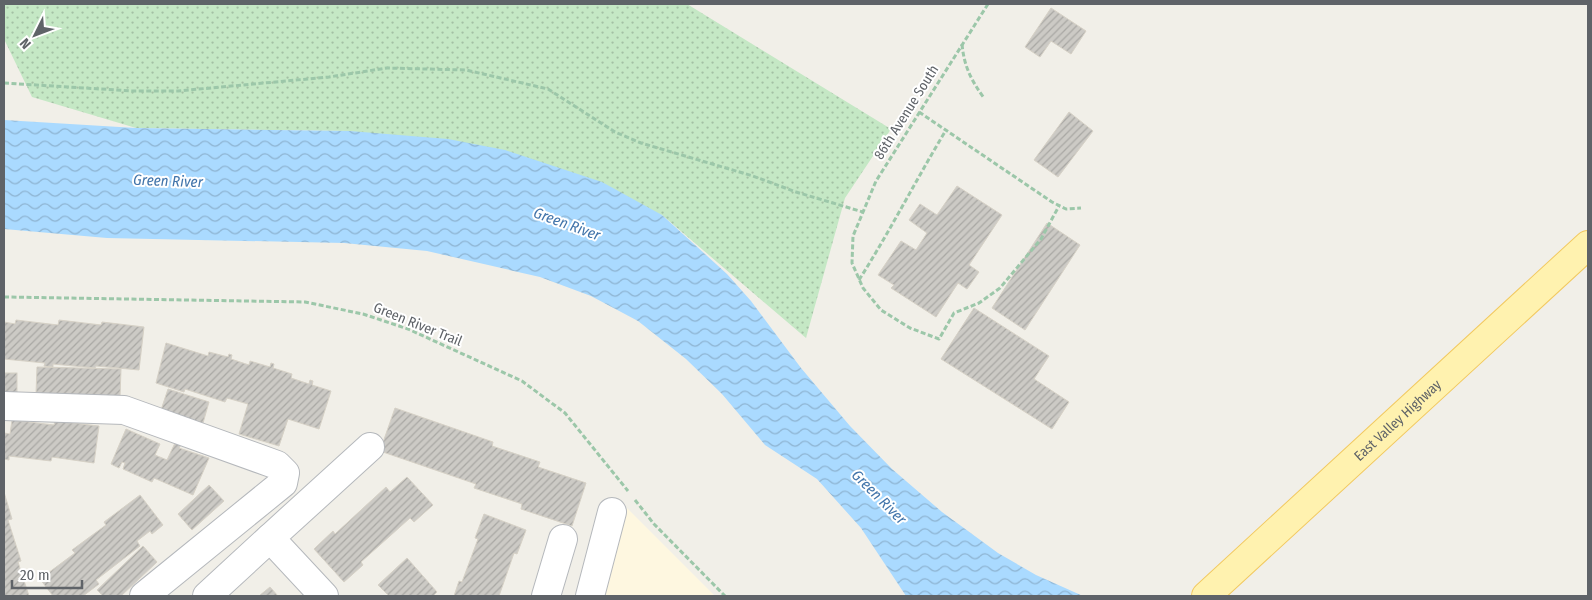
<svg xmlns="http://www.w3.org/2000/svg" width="1592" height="600" viewBox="0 0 1592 600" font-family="'Fira Sans Condensed',sans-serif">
	<defs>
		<pattern id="grass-dots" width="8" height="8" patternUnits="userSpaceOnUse" patternTransform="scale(1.25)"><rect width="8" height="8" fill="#c5e8c5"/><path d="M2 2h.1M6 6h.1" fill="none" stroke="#a3c0a4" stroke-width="1.8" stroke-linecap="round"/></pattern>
		<pattern id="water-waves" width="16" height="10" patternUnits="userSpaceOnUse" patternTransform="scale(1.25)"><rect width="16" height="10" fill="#aadaff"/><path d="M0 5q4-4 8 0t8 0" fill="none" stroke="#8eb4d2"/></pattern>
		<pattern id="building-hatch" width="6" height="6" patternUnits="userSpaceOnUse" patternTransform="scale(1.25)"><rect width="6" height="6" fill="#cccac5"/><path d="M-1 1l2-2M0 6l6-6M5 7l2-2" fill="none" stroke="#a9a8a4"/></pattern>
	</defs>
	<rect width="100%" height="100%" fill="#f1efe8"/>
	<!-- commercial -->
	<polygon fill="#fef7e0" points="627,508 715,596 604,596"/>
	<!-- grass -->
	<polygon fill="url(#grass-dots)" points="4,4 687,4 891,129 845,198 806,338 662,215 350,131 136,128 32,97 4,39"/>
	<!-- water -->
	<polygon fill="url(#water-waves)" points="4,120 136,128 350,131 448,139 505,150 602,182 662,215 727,274 751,301 801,368 850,426 892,469 942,512 998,553 1036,575 1083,596 906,596 861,528 817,479 765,445 722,394 686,359 638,321 591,296 540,277 427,251 344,243 107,238 4,229"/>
	<!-- building -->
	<g fill="url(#building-hatch)" stroke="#d6d1c6">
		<polygon points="1051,8 1086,31 1071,54 1051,41 1040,57 1025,47"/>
		<polygon points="1069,112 1093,131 1058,177 1034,160"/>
		<polygon points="957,186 1002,215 969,265 979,272 967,289 958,283 936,317 891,288 894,285 878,275 901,241 916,250 927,233 909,220 920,204 937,215"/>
		<polygon points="1047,223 1080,245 1025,330 992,308"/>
		<polygon points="974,308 1049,356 1034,379 1069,402 1052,429 941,359"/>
		<polygon points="16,320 58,325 59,320 101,325 102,322 144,327 139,370 96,366 95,368 53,364 53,367 44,366 45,363 4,359 4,322 15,324"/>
		<polygon points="166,343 208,356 209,352 228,357 229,354 232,355 231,359 249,365 250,361 270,367 271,363 274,364 273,368 292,374 291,378 309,384 310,380 313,381 312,385 331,391 319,429 288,419 279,446 239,434 248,404 227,398 225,402 185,389 184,392 156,383"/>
		<polygon points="37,367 121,369 120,397 36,394"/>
		<rect x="4" y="373" width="13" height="21"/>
		<polygon points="168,389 209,402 203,423 161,410"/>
		<polygon points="395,408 493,442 492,446 540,462 538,467 586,483 572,526 521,509 522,504 474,488 476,484 380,451"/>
		<polygon points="12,420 54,425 55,421 99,426 94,463 52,457 51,461 9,456 9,460 4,459 4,433 10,434"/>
		<polygon points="126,429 160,444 155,455 167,460 175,443 181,445 179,448 209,458 193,495 154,478 152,482 123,469 125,463 122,462 119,468 111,464"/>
		<polygon points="407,477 433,505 414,522 410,518 361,562 363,565 344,582 314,549 333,531 335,534 386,487 390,492"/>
		<polygon points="209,485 224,501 192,530 178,514"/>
		<polygon points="4,492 12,519 8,520 21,561 18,562 29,596 4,596"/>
		<polygon points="140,495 163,525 152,534 150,531 137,541 140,546 96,580 99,584 83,596 53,596 40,579 75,553 72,550 106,525 104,522"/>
		<polygon points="484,514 526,530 517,554 514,553 499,596 454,596 459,581 462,582 478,539 475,538"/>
		<polygon points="143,546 157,562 121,596 103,596 97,590"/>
		<polygon points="407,558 437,592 433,596 389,596 378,585"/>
		<polygon points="270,587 278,596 259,596"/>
	</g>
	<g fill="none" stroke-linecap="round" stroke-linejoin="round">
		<defs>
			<g id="minor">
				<polyline points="4,406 124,410 277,465 285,473 283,483 144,596"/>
				<polyline points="207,596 270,538"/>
				<polyline points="324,596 270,538 370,447"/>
				<polyline points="546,596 563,539"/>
				<polyline points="590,596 612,512"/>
			</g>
			<g id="major">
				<path id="s1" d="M1206 596 1588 245"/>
			</g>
		</defs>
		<!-- minor casing -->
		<use href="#minor" stroke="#b5b8bc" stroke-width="30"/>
		<!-- major casing -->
		<use href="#major" stroke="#f2c960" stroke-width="30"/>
		<!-- path -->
		<g stroke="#9cc7a9" stroke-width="3" stroke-dasharray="5 2.5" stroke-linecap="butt">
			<polyline points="988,4 876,181 853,236 852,263 863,288 881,310 910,328 939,339 954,313 979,303 1000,288 1041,239 1059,206"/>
			<path d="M962 44C964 66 971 80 984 98"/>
			<polyline points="4,83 133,91 178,91 329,77 387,68 466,70 548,89 615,132 641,143 753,176 796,192 863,212"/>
			<polyline points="919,112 1052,202 1066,209 1081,208"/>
			<path d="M859 280C890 231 916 180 946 130"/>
			<polyline points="4,297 305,302 363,314 408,329 522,381 565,413 628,491"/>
			<polyline points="635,500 654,524 725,596"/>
		</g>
		<!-- minor -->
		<use href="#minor" stroke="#fff" stroke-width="28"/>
		<!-- major -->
		<use href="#major" stroke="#fff2af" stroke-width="28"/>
	</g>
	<g text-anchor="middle" stroke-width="4" stroke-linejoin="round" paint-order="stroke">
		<!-- street labels -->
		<g font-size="14" fill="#5f6368" stroke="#fff">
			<text transform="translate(906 112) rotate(-58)" y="5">86th Avenue South</text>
			<text transform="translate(418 324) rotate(22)" y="5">Green River Trail</text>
			<text dy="5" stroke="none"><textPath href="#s1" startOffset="260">East Valley Highway</textPath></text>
		</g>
		<!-- water labels -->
		<g font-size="15" font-style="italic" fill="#4174aa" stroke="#fff">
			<text transform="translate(168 181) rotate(2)" y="5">Green River</text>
			<text transform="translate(567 224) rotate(20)" y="5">Green River</text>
			<text transform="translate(879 497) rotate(45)" y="5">Green River</text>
		</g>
	</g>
	<!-- border -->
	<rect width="1592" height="600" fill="none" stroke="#5f6368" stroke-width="10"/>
	<!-- north arrow -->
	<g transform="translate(35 35) rotate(228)" stroke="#ffffff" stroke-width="4" paint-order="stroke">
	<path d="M0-4L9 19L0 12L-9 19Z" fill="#5f6368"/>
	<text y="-8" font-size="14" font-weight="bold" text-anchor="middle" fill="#5f6368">N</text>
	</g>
	<!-- scale -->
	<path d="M12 580v8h70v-8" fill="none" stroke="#5f6368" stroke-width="2.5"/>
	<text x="20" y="580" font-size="15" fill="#5f6368" stroke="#ffffff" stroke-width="4" paint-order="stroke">20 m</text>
</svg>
